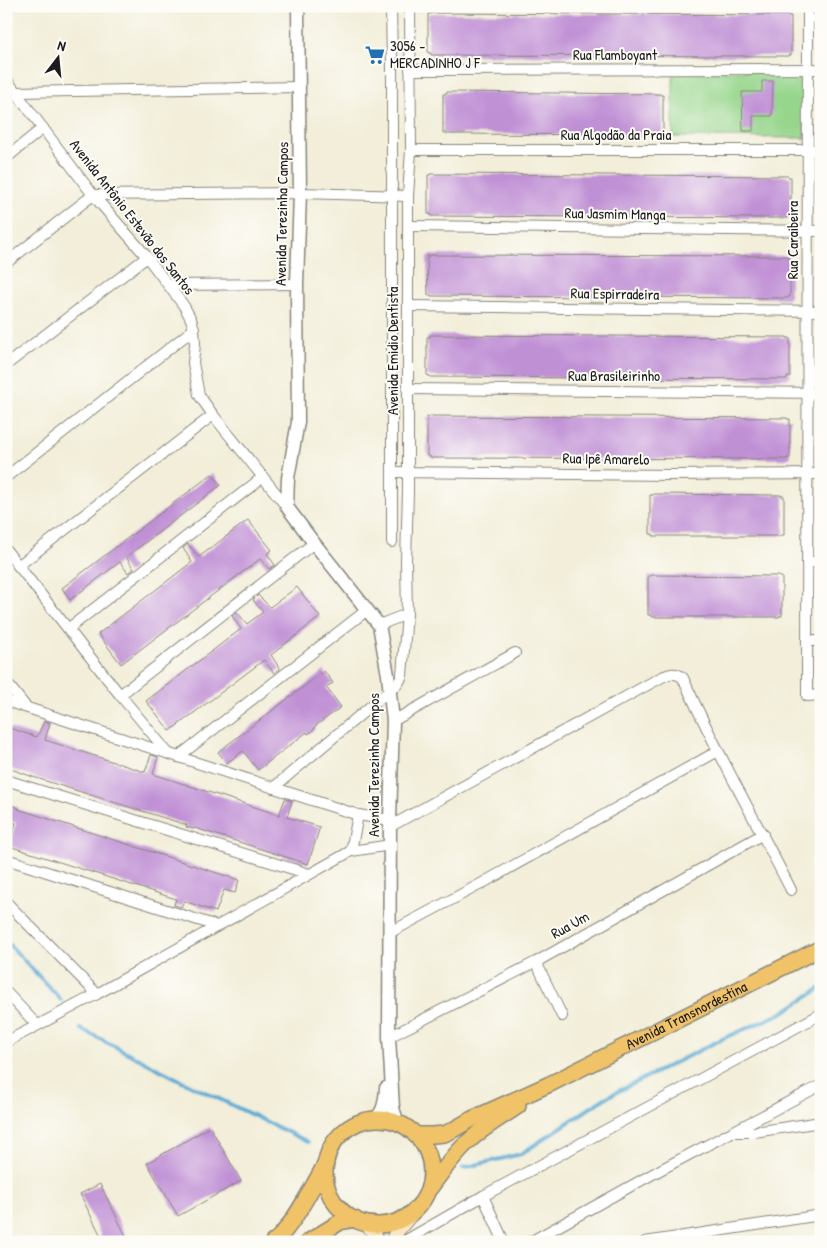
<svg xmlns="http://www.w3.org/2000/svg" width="827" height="1248" viewBox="0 0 827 1248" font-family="'Patrick Hand',sans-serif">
	<rect width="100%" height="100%" fill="#fdfcf7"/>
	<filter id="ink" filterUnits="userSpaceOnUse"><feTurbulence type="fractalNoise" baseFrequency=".02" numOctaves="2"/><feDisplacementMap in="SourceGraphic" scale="10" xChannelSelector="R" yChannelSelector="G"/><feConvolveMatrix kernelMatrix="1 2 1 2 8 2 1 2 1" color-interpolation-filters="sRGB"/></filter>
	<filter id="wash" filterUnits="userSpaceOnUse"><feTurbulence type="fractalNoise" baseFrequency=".0096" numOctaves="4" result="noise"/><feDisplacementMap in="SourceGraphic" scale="20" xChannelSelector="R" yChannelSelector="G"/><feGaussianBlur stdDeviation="1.12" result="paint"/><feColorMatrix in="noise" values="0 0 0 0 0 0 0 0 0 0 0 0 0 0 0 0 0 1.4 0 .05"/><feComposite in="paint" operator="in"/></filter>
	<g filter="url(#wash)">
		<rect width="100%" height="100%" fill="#f2eed9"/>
		<!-- green -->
		<polygon fill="#96d58c" stroke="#597854" points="673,71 805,71 805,138 673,137"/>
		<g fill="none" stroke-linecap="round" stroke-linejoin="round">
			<!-- stream -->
			<g stroke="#5babd5" stroke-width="4">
				<polyline points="6,941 61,1000"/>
				<polyline points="81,1029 180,1080 308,1142"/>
				<polyline points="463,1168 521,1154 605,1098 722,1039 782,1013 821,988"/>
			</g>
		</g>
		<g id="blocks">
			<!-- building -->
			<g fill="#c090d5">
				<polygon points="431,13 788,15 788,16 791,16 791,55 788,55 788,56 775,56 431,55 431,53 428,53 428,14 431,14"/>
				<polygon points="762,81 773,81 772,116 753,116 753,131 743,131 742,92 762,92"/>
				<polygon points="446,92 660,94 660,95 663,95 663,134 660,134 660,135 446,134 446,133 443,133 443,94 446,94"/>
				<polygon points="430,174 788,176 788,177 791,177 791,216 788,216 788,218 774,218 431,216 431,214 428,214 428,175 430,175"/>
				<polygon points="430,255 788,256 788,258 790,258 790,297 788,297 788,298 431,296 431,295 428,295 427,256 430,256"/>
				<polygon points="430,335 787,337 787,338 790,338 790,377 787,377 787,379 430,377 430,376 427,375 427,337 430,337"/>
				<polygon points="430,416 787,418 787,419 790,419 790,458 787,458 787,459 430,458 430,456 427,456 427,417 430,417"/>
				<polygon points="212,474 221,485 126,557 134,569 128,573 120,562 70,600 62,588"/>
				<polygon points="653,494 781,495 781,496 784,496 784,535 781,535 781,536 653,536 653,534 650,534 650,495 653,495"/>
				<polygon points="248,520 272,550 267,554 275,565 269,569 260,559 121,664 98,634 192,562 183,548 188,544 199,557"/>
				<polygon points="651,575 779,576 779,577 782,577 782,616 779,616 779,617 651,617 651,615 648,615 648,576 651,576"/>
				<polygon points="297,587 320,617 271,655 280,669 274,673 264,660 170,731 146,701 241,629 232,616 237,612 247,624 263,612 253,600 258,595 270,607"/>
				<polygon points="324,671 333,683 326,687 341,707 314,727 315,729 308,734 307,732 258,770 243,751 227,763 218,752"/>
				<polygon points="44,721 50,723 45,740 145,772 151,755 158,757 153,774 279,815 285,799 292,801 287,817 320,827 308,864 195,828 194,829 186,827 187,825 33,777 6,767 6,727 37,737"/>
				<polygon points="6,805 10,807 11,805 19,808 18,809 239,880 235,893 224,890 216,912 184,901 181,907 174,905 176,899 9,846 16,823 6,820"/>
				<polygon points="210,1127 241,1181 178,1216 147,1163"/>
				<polygon points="100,1184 129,1242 104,1242 80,1194"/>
			</g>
		</g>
	</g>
	<g filter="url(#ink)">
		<use href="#blocks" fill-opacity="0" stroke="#87857a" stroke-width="1"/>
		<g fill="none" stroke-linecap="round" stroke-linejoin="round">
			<defs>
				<g id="minor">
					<polyline points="391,6 392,64 392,542"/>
					<polyline points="808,6 807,696 821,695"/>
					<polyline points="410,70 821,69"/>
					<polyline points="6,79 93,195 147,257 184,306 191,319 194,329 195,344 193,363 199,395 213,415 287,507"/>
					<polyline points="16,92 298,87"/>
					<polyline points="411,150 821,150"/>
					<polyline points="6,158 43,128"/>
					<polyline points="409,226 821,231"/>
					<polyline points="6,263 93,195 300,193 408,196"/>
					<polyline points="168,285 297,284"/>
					<polyline points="408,306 821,311"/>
					<polyline points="6,365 147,257"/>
					<polyline points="407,389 821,393"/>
					<polyline points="392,472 671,475 821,474"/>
					<polyline points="6,477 194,329"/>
					<polyline points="6,550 120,695 168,753"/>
					<polyline points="807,562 821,562"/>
					<polyline points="18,566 213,415"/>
					<polyline points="379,625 407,614"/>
					<polyline points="68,629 263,477"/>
					<polyline points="807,641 821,641"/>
					<polyline points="6,682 26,707"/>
					<polyline points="120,695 314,543"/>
					<polyline points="6,701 358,815 390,820"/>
					<polyline points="393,721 515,653"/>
					<polyline points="178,757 367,610"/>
					<polyline points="6,780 309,874"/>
					<path d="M273 788 390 690C397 686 400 682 402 675L407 614 406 561 408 492V196L411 150 410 6"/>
					<path d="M391 826 660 678C668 674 675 671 683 678 715 750 755 819 791 890"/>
					<polyline points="351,851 358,815"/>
					<polyline points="6,859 217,926"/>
					<polyline points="6,902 97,994"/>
					<polyline points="389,933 479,885 718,751"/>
					<polyline points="536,962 562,1016"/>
					<polyline points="6,992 37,1025"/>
					<polyline points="389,1037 536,962 763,834"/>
					<polyline points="6,1042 97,994 351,851 391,845"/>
					<polyline points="735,1132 754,1132 821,1122"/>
					<polyline points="483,1196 504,1242"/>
					<polyline points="403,1242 483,1196 821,1014"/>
					<polyline points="530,1242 660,1170 821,1085"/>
					<polyline points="645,1242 821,1215"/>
				</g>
				<g id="tertiary">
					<polyline points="298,6 300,193 297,284 298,422 288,478 287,507 314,543 379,625 388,675 393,721 390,820 389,1037 393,1108 398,1124"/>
					<path d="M374 1120C384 1112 385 1101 386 1088"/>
				</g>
				<g id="secondary">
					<polyline points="365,1223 374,1231 377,1242"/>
					<polyline points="392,1242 397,1231 411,1214"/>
				</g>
				<g id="primary">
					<circle cx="378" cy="1172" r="53"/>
					<path id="s1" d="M415 1135H433L444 1134 451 1131 472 1119 552 1083 821 948"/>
					<path d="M430 1188C442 1172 454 1154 470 1140 484 1127 502 1117 518 1106"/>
					<path d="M273 1242C290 1232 315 1182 326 1163"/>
					<polyline points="308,1242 340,1222 355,1219"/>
				</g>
			</defs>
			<!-- minor casing -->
			<use href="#minor" stroke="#87857a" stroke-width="12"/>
			<!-- tertiary casing -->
			<use href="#tertiary" stroke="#87857a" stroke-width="15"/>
			<!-- secondary casing -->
			<use href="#secondary" stroke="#87857a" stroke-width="16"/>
			<!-- primary casing -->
			<use href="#primary" stroke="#87857a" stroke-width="18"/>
			<!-- minor -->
			<use href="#minor" stroke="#fff" stroke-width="10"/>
			<!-- tertiary -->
			<use href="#tertiary" stroke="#fff" stroke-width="12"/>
			<!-- secondary -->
			<use href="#secondary" stroke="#f9e7c3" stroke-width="14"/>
			<!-- primary -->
			<use href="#primary" stroke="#f0c369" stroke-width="15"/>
		</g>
	</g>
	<!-- icons -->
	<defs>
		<symbol id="supermarket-bare" viewBox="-9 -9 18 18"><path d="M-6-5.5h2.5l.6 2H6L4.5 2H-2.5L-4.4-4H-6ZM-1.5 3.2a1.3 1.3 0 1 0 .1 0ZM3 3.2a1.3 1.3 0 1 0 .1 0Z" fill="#1f6fb2" stroke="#fdfcf7" stroke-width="2.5" paint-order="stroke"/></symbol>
	</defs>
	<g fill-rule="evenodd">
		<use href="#supermarket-bare" x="361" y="41" width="28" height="28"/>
	</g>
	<g text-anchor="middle" stroke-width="4" stroke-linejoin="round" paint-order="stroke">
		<!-- poi labels -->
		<g font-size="15" fill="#1c1c1c" stroke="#fdfcf7" text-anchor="start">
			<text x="390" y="51">3056 -<tspan x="390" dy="17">MERCADINHO J F</tspan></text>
		</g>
		<!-- street labels -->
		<g font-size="15" fill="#1c1c1c" stroke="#fdfcf7">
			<text x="615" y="60">Rua Flamboyant</text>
			<text x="616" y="140">Rua Algodão da Praia</text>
			<text transform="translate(282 214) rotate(-89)" y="5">Avenida Terezinha Campos</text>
			<text transform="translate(615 214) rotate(1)" y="5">Rua Jasmim Manga</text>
			<text transform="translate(132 217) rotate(52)" y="5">Avenida Antônio Estevão dos Santos</text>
			<text transform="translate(793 240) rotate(-90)" y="5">Rua Caraibeira</text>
			<text transform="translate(615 294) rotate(1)" y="5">Rua Espirradeira</text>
			<text transform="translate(393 351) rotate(-90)" y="5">Avenida Emidio Dentista</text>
			<text x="614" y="381">Rua Brasileirinho</text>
			<text transform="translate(606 459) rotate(1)" y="5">Rua Ipê Amarelo</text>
			<text transform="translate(374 765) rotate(-90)" y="5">Avenida Terezinha Campos</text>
			<text transform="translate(570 925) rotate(-29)" y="5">Rua Um</text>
			<text dy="5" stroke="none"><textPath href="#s1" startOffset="299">Avenida Transnordestina</textPath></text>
		</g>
	</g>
	<!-- margin -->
	<rect width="827" height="1248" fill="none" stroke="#fdfcf7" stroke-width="25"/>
	<!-- north arrow -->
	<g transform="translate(58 58) rotate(16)" stroke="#fdfcf7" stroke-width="4" paint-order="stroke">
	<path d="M0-4L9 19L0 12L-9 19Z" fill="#1c1c1c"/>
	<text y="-8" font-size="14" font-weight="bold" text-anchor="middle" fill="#1c1c1c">N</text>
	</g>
</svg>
